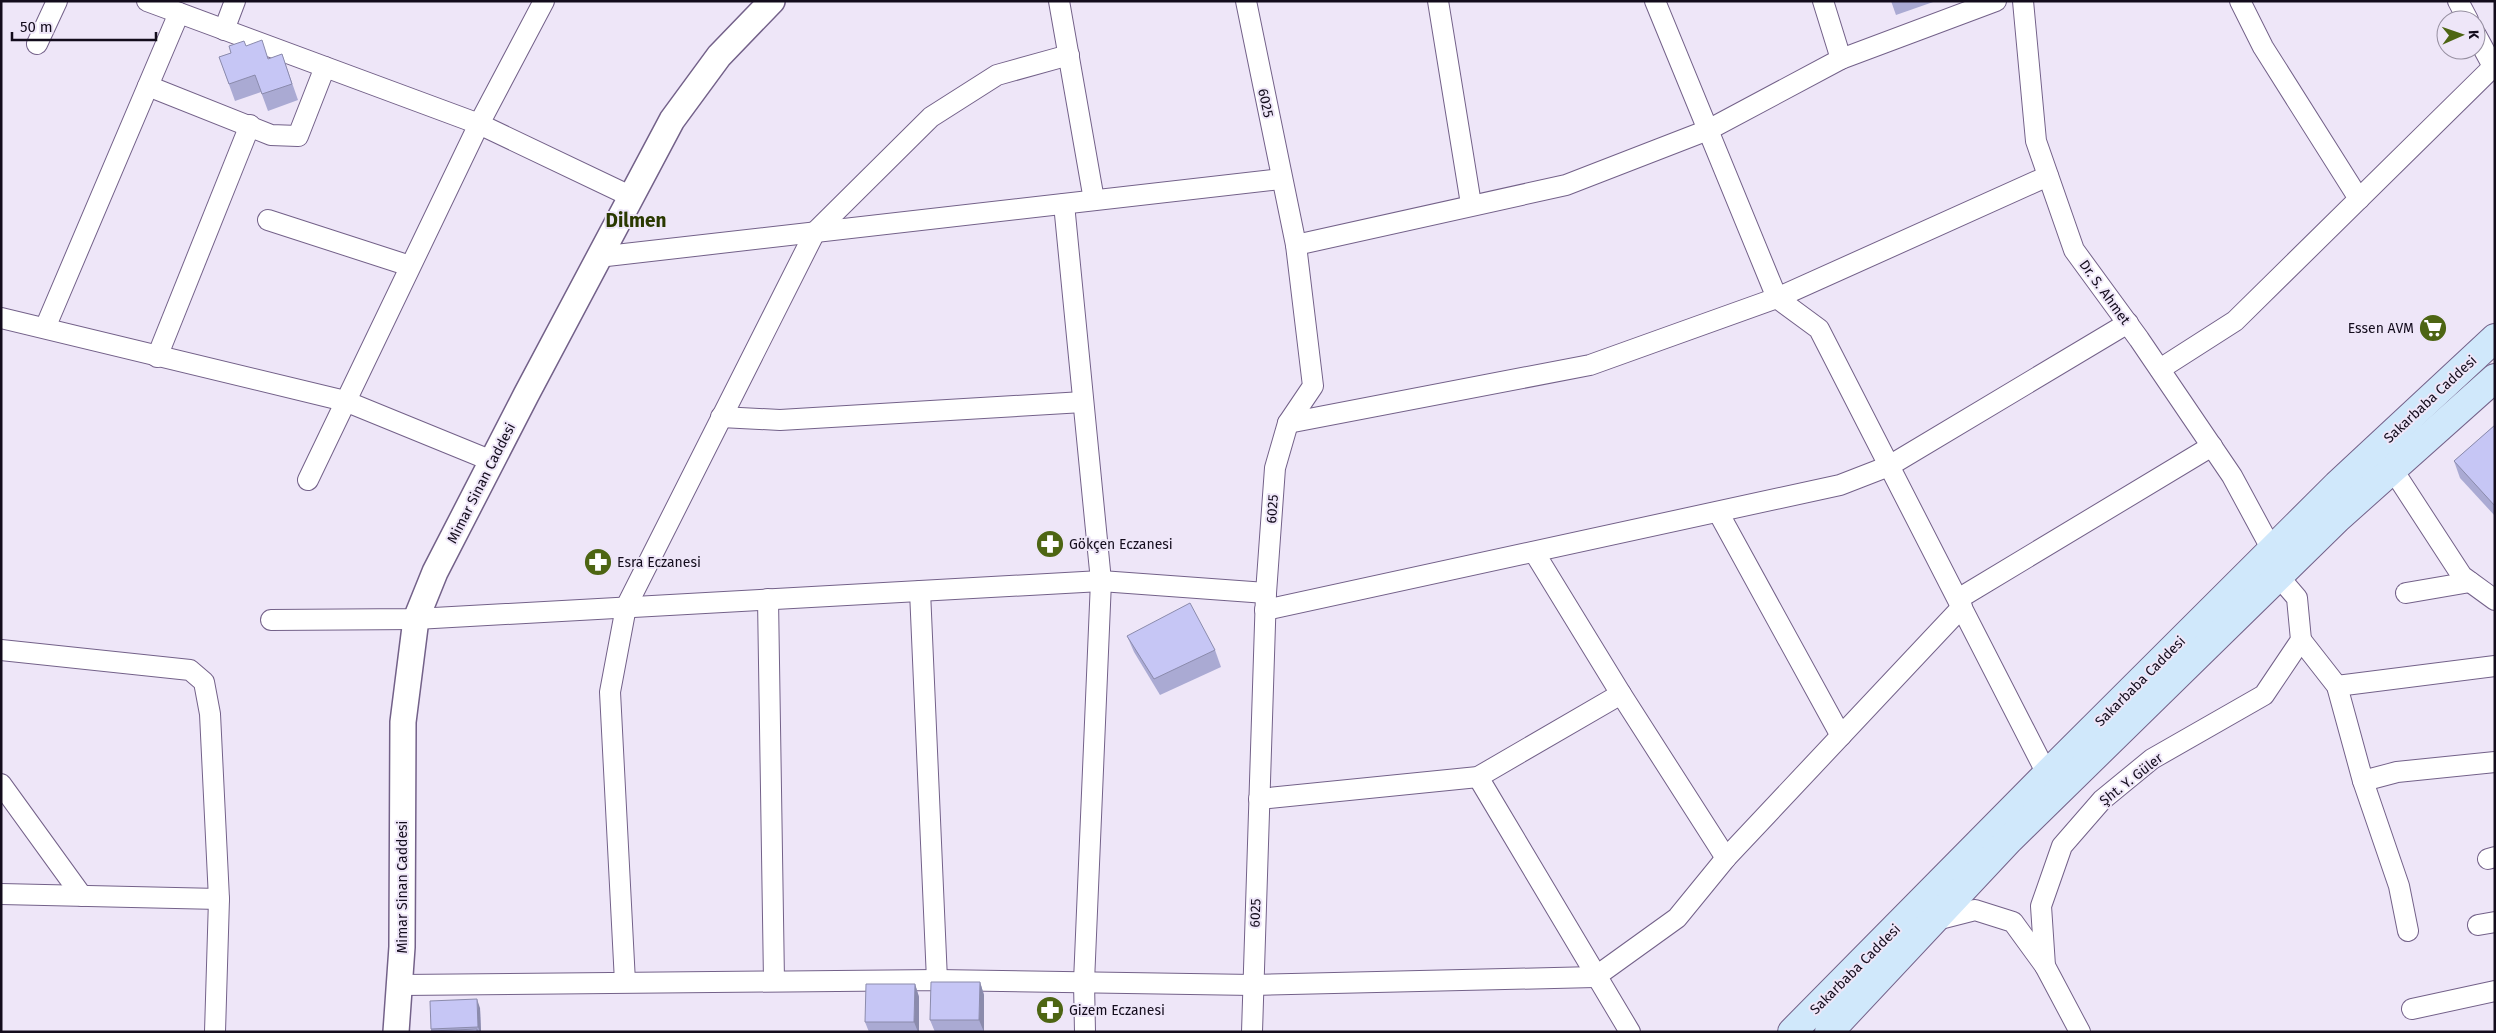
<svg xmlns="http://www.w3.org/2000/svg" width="2496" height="1033" viewBox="0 0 2496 1033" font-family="'Fira Sans',sans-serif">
	<rect width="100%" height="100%" fill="#eee6f8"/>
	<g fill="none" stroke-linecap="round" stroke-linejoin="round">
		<defs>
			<g id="minor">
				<polyline points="147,1 479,124 630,196"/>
				<polyline points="1059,1 1094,200"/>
				<polyline points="1246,1 1296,245 1313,386 1288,423 1275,468 1266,593 1252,1032"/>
				<polyline points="1438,1 1471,204"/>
				<polyline points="1655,1 1777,298 1819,329 2047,774"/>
				<polyline points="1823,1 1841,59"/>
				<polyline points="2023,1 2036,141 2074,250 2139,339 2232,476 2272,550"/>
				<polyline points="2240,1 2263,47 2359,199"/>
				<polyline points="2458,1 2468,20"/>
				<polyline points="224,30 235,1"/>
				<polyline points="2476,35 2495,70"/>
				<polyline points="37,44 57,1"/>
				<polyline points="148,86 271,135 298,136 325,67"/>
				<polyline points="1064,204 1101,581 1084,982 1085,1032"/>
				<polyline points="268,220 410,266"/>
				<polyline points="1296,245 1566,185 1708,130 1841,59 1996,1"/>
				<polyline points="598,257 1281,179"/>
				<polyline points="1,318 345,401 492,461"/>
				<polyline points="45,328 179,13"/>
				<polyline points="157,357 250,125"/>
				<polyline points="2160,369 2235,321 2493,67"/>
				<polyline points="721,417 780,420 1083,402"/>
				<polyline points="1288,423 1590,365 1777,298 2048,176"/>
				<polyline points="2393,470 2462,576 2495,600"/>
				<polyline points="308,480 479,124 544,1"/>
				<polyline points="1718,512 1841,736"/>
				<polyline points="1534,552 1621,694 1726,858"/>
				<polyline points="920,591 937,980"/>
				<polyline points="2406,593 2470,582"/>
				<polyline points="768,599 774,981"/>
				<polyline points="1958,599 2212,446"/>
				<polyline points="1265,610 1840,485 1889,466 2128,323"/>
				<polyline points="271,620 416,619 1101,581 1266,593"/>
				<polyline points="2301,640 2337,686 2363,781 2399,886 2408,931"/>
				<polyline points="1,650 190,670 204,682 210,714 219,899 215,1032"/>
				<polyline points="2337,686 2495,666"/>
				<polyline points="1478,777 1630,1032"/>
				<polyline points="2363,781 2397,772 2495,762"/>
				<polyline points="1,784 82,896"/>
				<polyline points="1259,799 1478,777 1621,694"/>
				<polyline points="2488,859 2495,857"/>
				<polyline points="1,894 219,899"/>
				<polyline points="1932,921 1975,910 2013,922 2045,966"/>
				<polyline points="2478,925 2495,922"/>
				<polyline points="625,982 610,692 626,607 815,232 931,117 997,75 1069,55"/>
				<polyline points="401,985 937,980 1253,985 1595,977 1677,918 1726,858 1962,607"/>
				<polyline points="2412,1009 2495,991"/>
				<polyline points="2080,1032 2045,966 2041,906 2062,846 2102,800 2152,759 2264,695 2301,640 2297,598 2279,577"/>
			</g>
			<polyline id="tertiary" points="396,1032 402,947 403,722 416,619 435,572 526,395 672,120 719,56 772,1"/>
			<g id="secondary">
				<polyline points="1792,1032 2047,774 2337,485 2495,338"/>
				<polyline points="1829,1032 2009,840 2338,518 2495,378"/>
			</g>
		</defs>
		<!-- minor casing -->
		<use href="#minor" stroke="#736189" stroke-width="22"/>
		<!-- tertiary casing -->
		<use href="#tertiary" stroke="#736189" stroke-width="28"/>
		<!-- secondary casing -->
		<use href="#secondary" stroke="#736189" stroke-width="30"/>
		<!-- minor -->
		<use href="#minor" stroke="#fff" stroke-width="20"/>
		<!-- tertiary -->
		<use href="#tertiary" stroke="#fff" stroke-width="25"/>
		<!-- secondary -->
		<use href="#secondary" stroke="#d0e8fb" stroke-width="28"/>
	</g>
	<!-- wall -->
	<g fill="#aaaad3">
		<polygon points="1891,1 1936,1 1896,15"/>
		<polygon points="246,46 268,59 282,54 298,100 268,111 261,92 235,101 219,57 231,53"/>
		<polygon points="2495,425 2495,516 2460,478 2454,461"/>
		<polygon points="1127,636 1215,650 1221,667 1160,695 1134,652"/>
		<polygon points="980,982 984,995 984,1032 935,1032 930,1020"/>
		<polygon points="915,984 919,997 919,1032 869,1032 865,1022"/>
		<polygon points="480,1008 481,1032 431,1032 431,1029"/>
	</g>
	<!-- shaded-wall -->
	<g fill="#8b8bac">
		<polygon points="980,982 984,995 984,1032 979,1020"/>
		<polygon points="915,984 919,997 919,1032 918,1032 914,1022"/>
		<polygon points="477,999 480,1008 481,1032 480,1032 478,1027"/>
	</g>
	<!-- building -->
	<g fill="#c6c6f5" stroke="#8b8bac">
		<polygon points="262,40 268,59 282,54 292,84 262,94 255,75 229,84 219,57 231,53 229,46 244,41 246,46"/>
		<polygon points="2495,425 2495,506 2454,461"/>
		<polygon points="1190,603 1215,650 1154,679 1127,636"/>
		<polygon points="931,982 980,982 979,1020 930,1020"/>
		<polygon points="866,984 915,984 914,1022 865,1022"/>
		<polygon points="477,999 478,1027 431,1029 430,1001"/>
		<polygon points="477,1029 477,1032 431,1032 431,1031"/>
	</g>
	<!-- icons -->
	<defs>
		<symbol id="supermarket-disc" viewBox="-11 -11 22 22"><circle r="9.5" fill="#4d6513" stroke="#eee6f8"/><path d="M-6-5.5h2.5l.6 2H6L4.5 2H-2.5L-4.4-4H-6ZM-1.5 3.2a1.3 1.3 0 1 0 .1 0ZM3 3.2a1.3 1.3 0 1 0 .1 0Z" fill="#fff"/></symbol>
		<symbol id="pharmacy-disc" viewBox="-11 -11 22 22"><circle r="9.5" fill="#4d6513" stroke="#eee6f8"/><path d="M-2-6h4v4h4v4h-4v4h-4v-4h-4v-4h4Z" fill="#fff"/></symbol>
	</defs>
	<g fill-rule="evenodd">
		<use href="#supermarket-disc" x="2417" y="312" width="32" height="32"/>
		<use href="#pharmacy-disc" x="1034" y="528" width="32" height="32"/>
		<use href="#pharmacy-disc" x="582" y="546" width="32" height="32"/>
		<use href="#pharmacy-disc" x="1034" y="994" width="32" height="32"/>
	</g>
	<g text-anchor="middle" stroke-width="4" stroke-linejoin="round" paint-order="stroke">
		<!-- street labels -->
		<g font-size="14" fill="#130c1c" stroke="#eee6f8">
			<text transform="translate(1266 103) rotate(78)" y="5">6025</text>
			<text transform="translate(2105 292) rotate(54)" y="5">Dr. S. Ahmet</text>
			<text transform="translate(2430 399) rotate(-43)" y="5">Sakarbaba Caddesi</text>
			<text transform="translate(481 483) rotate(-63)" y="5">Mimar Sinan Caddesi</text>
			<text transform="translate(1272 509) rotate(-86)" y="5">6025</text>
			<text transform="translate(2140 681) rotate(-45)" y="5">Sakarbaba Caddesi</text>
			<text transform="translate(2131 779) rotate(-38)" y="5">Şht. Y. Güler</text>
			<text transform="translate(402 887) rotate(-90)" y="5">Mimar Sinan Caddesi</text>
			<text transform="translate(1255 913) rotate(-88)" y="5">6025</text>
			<text transform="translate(1855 969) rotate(-45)" y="5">Sakarbaba Caddesi</text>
		</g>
		<!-- poi labels -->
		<g font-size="14" fill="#130c1c" stroke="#eee6f8" text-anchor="start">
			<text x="2414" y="333" text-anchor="end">Essen AVM</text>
			<text x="1069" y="549">Gökçen Eczanesi</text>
			<text x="617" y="567">Esra Eczanesi</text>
			<text x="1069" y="1015">Gizem Eczanesi</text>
		</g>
		<!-- district labels -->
		<g font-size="19" font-weight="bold" fill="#2a3900" stroke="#eee6f8">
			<text x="636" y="227">Dilmen</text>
		</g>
	</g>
	<!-- border -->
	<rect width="2496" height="1033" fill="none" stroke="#130c1c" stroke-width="5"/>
	<!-- north arrow -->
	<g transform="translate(2461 35) rotate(88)"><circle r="24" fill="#eee6f8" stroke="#968fa0"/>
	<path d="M0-4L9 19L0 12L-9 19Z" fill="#4d6513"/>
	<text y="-8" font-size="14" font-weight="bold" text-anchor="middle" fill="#130c1c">K</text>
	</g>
	<!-- scale -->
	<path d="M12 32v8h144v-8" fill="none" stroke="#130c1c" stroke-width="2.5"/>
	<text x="20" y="32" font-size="15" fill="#130c1c" stroke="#eee6f8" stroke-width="4" paint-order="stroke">50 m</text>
</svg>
